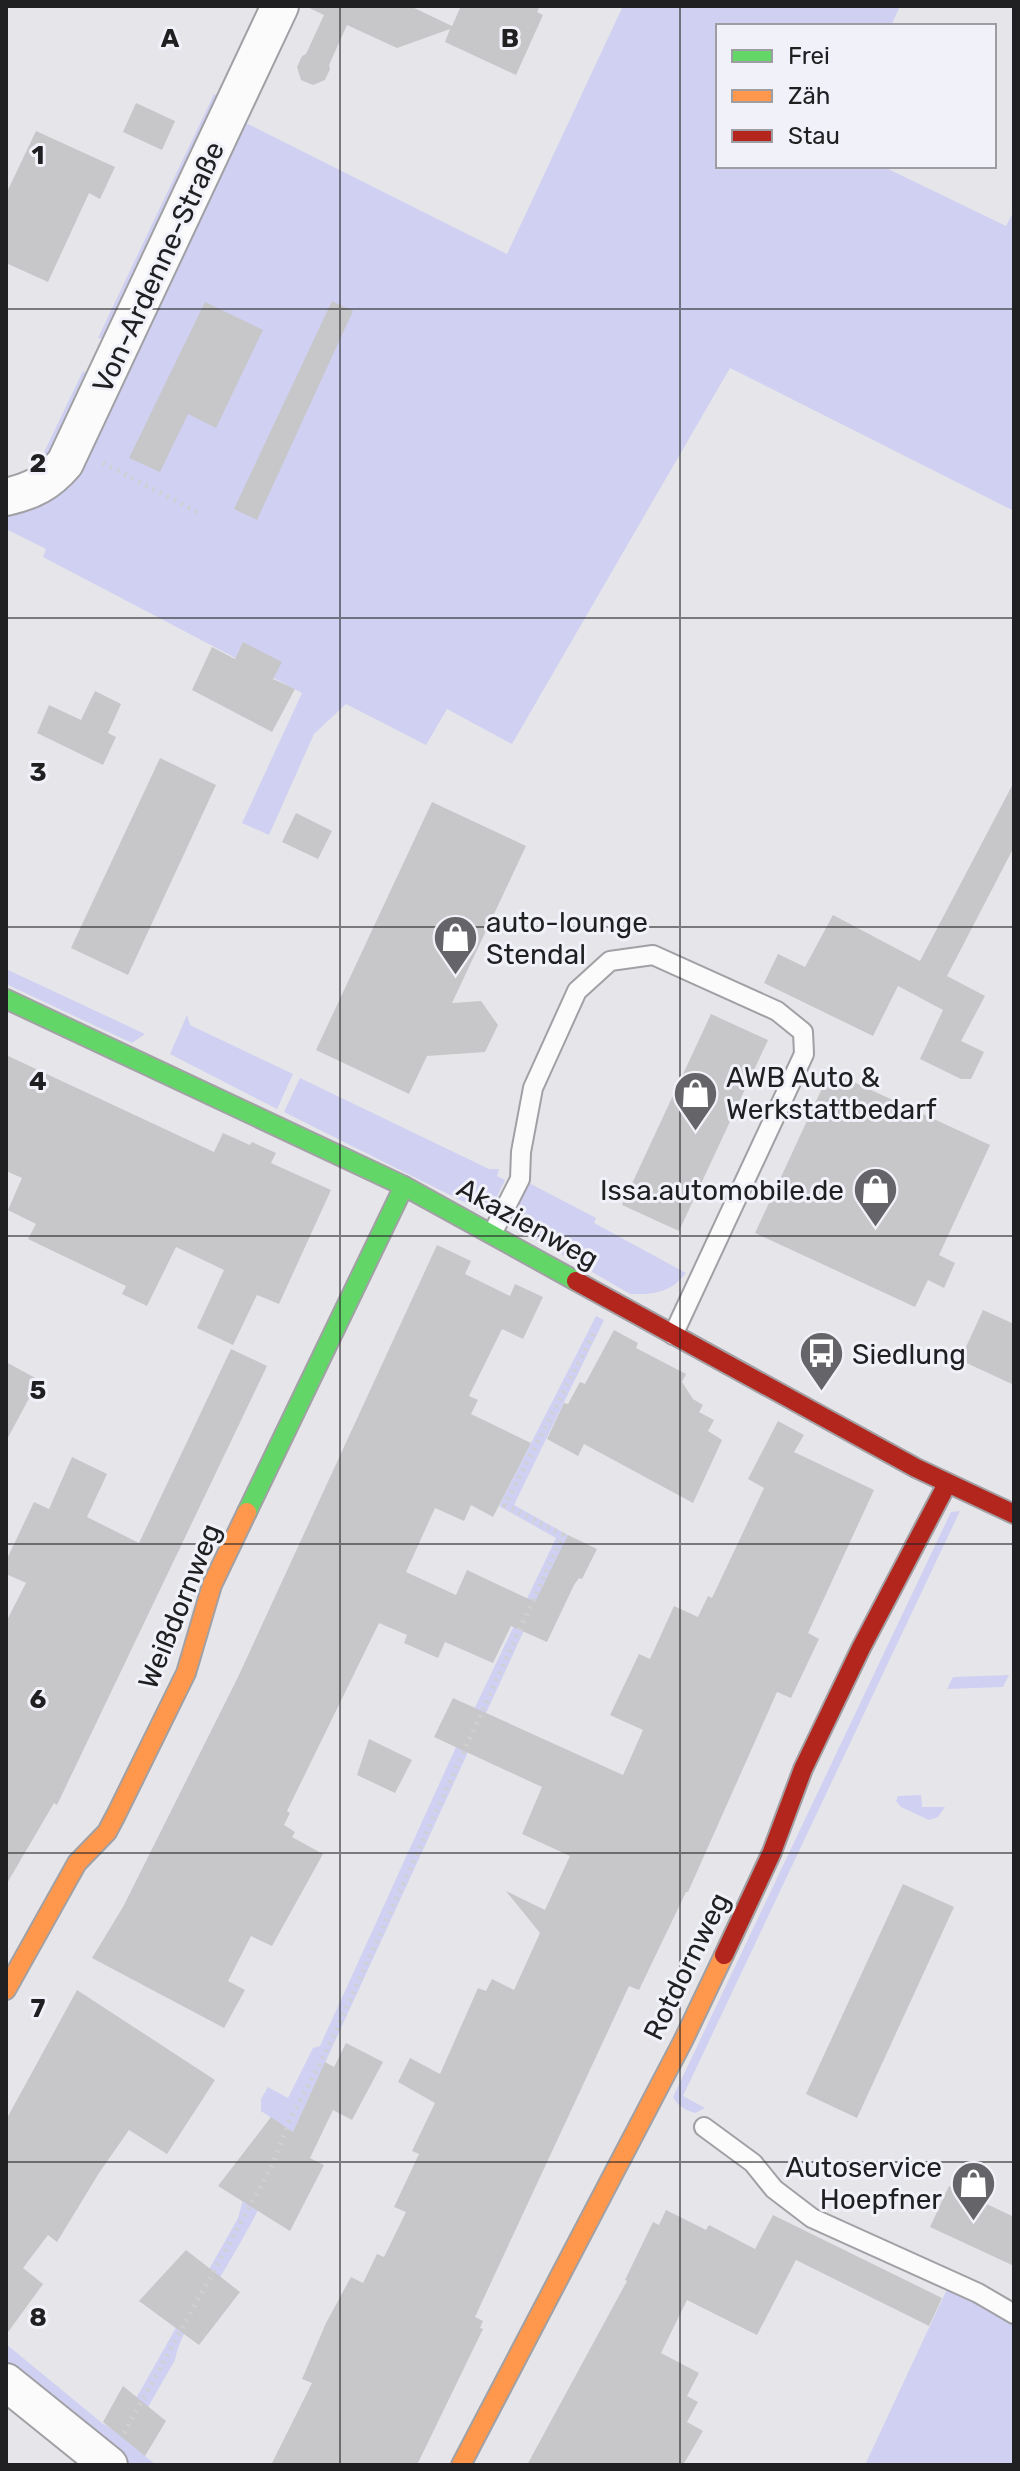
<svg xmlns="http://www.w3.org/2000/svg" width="1020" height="2471" viewBox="0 0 1020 2471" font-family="Rubik,sans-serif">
	<rect width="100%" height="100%" fill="#e6e6ea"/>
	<!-- green -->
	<g fill="#cfd0f2">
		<polygon points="623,6 900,6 891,26 718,26 718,166 882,166 1006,226 1014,211 1014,511 730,368 512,744 447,709 426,745 346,704 314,734 269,835 242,823 302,693 43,557 46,549 6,529 6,512 34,506 242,121 507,254"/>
		<polygon points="214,94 223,98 107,339 98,338"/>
		<polygon points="83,371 91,375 62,444 35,471"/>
		<polygon points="6,969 145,1034 132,1043 6,984"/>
		<polygon points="187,1015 190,1025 293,1074 277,1109 170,1054"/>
		<polygon points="300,1078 489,1169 499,1169 497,1176 505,1180 494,1203 482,1211 284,1112"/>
		<path d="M529 1183 596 1218 594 1223 686 1273C672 1292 653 1295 630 1294L515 1227V1214Z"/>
		<path d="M596 1316 604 1320 514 1505 568 1535 283 2154C268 2196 245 2235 222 2274 206 2301 181 2329 175 2360L128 2442 156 2465H128L6 2363V2344L102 2423 117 2432 238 2218 244 2196 275 2120 261 2111V2099L268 2087 288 2098 313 2048 320 2046 456 1747 556 1538 499 1506Z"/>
		<path d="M960 1511 683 2096 705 2108 695 2113C685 2110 678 2106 673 2097L951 1512Z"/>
		<polygon points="1009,1675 1003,1687 947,1689 953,1677"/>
		<polygon points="921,1795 922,1807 945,1807 938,1817 929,1820 901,1807 896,1801 898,1796"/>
		<polygon points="948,2287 1014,2326 1014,2465 865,2465"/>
	</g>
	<!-- building -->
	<g fill="#c7c7ca">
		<polygon points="305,6 410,6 452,26 461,6 540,6 537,12 543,15 516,75 445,42 450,29 397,48 347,25 329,65 330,69 325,80 313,85 301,80 297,67 302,56 306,54 324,15"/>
		<polygon points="136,103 175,121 162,150 123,132"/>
		<polygon points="36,131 115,167 100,199 89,193 48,282 6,263 6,194"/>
		<polygon points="332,301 353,311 257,520 234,509"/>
		<polygon points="205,302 263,330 216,428 188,414 160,472 129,458"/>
		<polygon points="243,642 282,662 273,679 295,689 272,732 192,690 212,647 235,659"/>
		<polygon points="95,691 121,704 108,733 116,737 103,765 37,733 49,705 81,720"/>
		<polygon points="160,758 216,785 128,975 71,948"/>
		<polygon points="1014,782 1014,847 947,976 985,996 961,1041 984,1052 971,1079 961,1079 920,1059 943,1010 898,986 873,1036 764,983 778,954 805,967 833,915 920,961"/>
		<polygon points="432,802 526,846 452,1003 481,1001 498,1025 485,1052 427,1056 409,1094 316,1050"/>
		<polygon points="296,813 332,831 318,859 282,842"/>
		<polygon points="711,1014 768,1040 679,1231 622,1205"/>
		<polygon points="6,1055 214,1152 223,1133 250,1145 252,1142 276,1153 271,1163 331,1190 279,1304 257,1295 233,1345 197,1328 224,1270 176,1247 147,1306 122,1294 126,1286 28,1239 36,1224 8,1210 22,1178 6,1171"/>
		<polygon points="830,1071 990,1145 939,1255 955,1263 944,1288 928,1280 915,1307 755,1233"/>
		<polygon points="437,1245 471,1261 465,1274 510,1296 515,1284 543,1297 523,1339 502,1329 469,1396 478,1400 471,1414 531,1443 493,1517 471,1505 464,1521 435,1508 406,1572 456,1595 467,1570 535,1602 568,1535 597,1549 582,1579 579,1578 574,1585 547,1642 511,1626 493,1663 445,1642 438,1658 404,1643 407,1635 379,1623 287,1811 290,1813 284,1825 295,1832 292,1837 323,1854 272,1946 251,1936 228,1981 245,1990 224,2028 92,1958 123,1907 238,1677"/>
		<polygon points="983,1310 1014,1324 1014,1385 960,1360"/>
		<polygon points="614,1330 638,1343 636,1348 686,1374 682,1382 693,1399 703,1405 699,1412 714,1420 708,1431 722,1440 693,1503 584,1444 578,1456 547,1439 564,1403 568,1404 580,1382 585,1384"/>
		<polygon points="231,1349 267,1366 57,1805 54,1803 6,1885 6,1622 26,1583 6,1574 6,1561 34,1502 49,1509 72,1457 107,1474 87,1517 139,1543"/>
		<polygon points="6,1362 39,1380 6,1441"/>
		<polygon points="778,1421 804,1435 794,1452 874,1490 808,1633 819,1639 791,1698 777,1692 688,1892 686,1892 639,1990 629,1986 475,2317 483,2321 480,2328 483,2329 417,2465 271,2465 312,2383 302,2379 326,2323 351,2277 363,2283 377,2254 384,2257 406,2212 394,2207 419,2154 412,2151 435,2103 398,2082 410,2058 440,2074 478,1988 486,1991 492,1979 514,1990 540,1933 506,1891 545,1910 570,1856 522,1834 542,1787 434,1737 453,1698 623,1775 643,1730 610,1715 639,1654 650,1659 674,1606 698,1617 708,1596 712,1598 764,1488 748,1479"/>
		<polygon points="369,1739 412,1760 395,1793 357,1775"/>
		<polygon points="903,1884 954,1907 857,2118 806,2094"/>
		<polygon points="77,1990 215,2080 167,2154 129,2130 99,2173 57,2242 48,2235 23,2268 43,2284 6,2335 6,2120"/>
		<polygon points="346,2043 383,2062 352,2120 333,2110 310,2158 324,2165 290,2231 218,2186 271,2117 293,2132 325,2062 334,2067"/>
		<polygon points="949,2186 1014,2217 1014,2266 930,2227"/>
		<polygon points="666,2210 706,2230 709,2225 755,2249 773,2215 942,2298 929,2326 796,2260 757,2335 687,2300 661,2353 699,2373 687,2396 698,2402 687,2422 703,2431 683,2465 527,2465 627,2281 625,2280 653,2222 659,2225"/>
		<polygon points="186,2250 240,2292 199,2345 139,2301"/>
		<polygon points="123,2386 166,2421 145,2456 103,2422"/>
	</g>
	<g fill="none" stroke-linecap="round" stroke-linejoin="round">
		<defs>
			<g id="lane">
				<polyline points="492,1234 520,1179 521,1152 533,1088 577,991 610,961 653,955 777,1011 803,1032 804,1054 673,1335"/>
				<polyline points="704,2127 753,2163 774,2189 812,2218 978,2293 1014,2314"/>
			</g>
			<g id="street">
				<path d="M6 497C32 491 48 483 65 463L280 6"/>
				<polyline points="6,2382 109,2465"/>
			</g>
			<g id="fast">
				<polyline points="6,999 404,1186 576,1281"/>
				<polyline points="247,1512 404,1186"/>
			</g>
			<g id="slow">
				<polyline points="6,1990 77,1863 107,1832 116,1815 186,1673 212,1585 247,1512"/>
				<polyline points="461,2465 683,2041 724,1955"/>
			</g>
			<g id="jam">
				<polyline points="576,1281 916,1468 1014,1514"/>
				<polyline points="724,1955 772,1852 803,1769 861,1648 947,1484"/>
			</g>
		</defs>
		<!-- lane casing -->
		<use href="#lane" stroke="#a1a1a5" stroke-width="22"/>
		<!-- street casing -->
		<use href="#street" stroke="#a1a1a5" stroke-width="40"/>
		<!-- fast casing -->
		<use href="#fast" stroke="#a1a1a5" stroke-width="22"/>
		<!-- slow casing -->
		<use href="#slow" stroke="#a1a1a5" stroke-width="22"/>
		<!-- jam casing -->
		<use href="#jam" stroke="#a1a1a5" stroke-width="22"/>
		<!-- path -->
		<g stroke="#d0d0d0" stroke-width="5" stroke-dasharray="2 6" stroke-linecap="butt">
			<polyline points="103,463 197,512"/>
			<polyline points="124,2433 271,2168 290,2120 328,2048 563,1535 505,1505 595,1331"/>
		</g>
		<!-- lane -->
		<use href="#lane" stroke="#fbfbfc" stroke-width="18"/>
		<!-- street -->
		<use href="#street" stroke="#fbfbfc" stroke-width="36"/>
		<!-- fast -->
		<use href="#fast" stroke="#63d668" stroke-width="18"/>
		<!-- slow -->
		<use href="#slow" stroke="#ff974d" stroke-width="18"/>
		<!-- jam -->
		<use href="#jam" stroke="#b3261e" stroke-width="18"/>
	</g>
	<!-- grid -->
	<path fill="none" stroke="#202023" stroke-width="2" stroke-opacity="0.55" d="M340 6V2465M680 6V2465M6 309H1014M6 618H1014M6 927H1014M6 1236H1014M6 1544H1014M6 1853H1014M6 2162H1014"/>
	<!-- icons -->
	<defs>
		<symbol id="shop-pin" viewBox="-11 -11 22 30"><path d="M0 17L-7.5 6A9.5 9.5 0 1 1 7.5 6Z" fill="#656569" stroke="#f1f1f9"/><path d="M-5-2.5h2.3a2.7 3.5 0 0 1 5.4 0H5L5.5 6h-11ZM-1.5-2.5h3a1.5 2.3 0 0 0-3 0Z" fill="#fff"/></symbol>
		<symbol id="bus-pin" viewBox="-11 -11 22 30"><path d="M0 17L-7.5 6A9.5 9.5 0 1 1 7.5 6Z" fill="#656569" stroke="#f1f1f9"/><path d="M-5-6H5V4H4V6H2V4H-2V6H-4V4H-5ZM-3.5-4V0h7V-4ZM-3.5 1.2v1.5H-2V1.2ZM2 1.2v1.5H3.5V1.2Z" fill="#fff"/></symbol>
	</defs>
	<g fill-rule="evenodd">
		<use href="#shop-pin" x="430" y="912" width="51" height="69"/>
		<use href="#shop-pin" x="670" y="1068" width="51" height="69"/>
		<use href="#shop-pin" x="850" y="1164" width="51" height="69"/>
		<use href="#bus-pin" x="796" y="1328" width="51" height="69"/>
		<use href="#shop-pin" x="948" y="2158" width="51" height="69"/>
	</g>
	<g text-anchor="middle" stroke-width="6" stroke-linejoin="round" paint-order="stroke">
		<!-- street labels -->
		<g font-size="28" fill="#202023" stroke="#f1f1f9">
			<text transform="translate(158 267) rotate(-65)" y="10">Von-Ardenne-Straße</text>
			<text transform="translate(528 1223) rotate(29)" y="10">Akazienweg</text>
			<text transform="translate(179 1606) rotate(-68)" y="10">Weißdornweg</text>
			<text transform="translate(686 1966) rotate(-64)" y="10">Rotdornweg</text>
		</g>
		<!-- poi labels -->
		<g font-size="28" fill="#202023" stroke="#f1f1f9" text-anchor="start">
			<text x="486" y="932">auto-lounge<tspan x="486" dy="32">Stendal</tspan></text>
			<text x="726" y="1087">AWB Auto &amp;<tspan x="726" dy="32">Werkstattbedarf</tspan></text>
			<text x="844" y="1200" text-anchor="end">Issa.automobile.de</text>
			<text x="852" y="1364">Siedlung</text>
			<text x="942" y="2177" text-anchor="end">Autoservice<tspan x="942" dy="32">Hoepfner</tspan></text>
		</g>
	</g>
	<g font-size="26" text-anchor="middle" font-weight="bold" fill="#202023" stroke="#f1f1f9" stroke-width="6" stroke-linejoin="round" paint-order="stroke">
		<text x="170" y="47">A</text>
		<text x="510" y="47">B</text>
		<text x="38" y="164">1</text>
		<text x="38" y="472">2</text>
		<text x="38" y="781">3</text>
		<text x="38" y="1090">4</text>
		<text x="38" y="1399">5</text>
		<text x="38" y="1708">6</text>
		<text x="38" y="2017">7</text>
		<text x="38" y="2326">8</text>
	</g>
	<!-- border -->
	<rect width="1020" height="2471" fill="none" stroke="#202023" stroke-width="16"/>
	<!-- legend -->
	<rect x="716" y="24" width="280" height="144" fill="#f1f1f9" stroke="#9d9da3" stroke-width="2"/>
	<rect x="732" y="50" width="40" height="12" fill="#63d668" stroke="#9d9da3" stroke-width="2"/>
	<text x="788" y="64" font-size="24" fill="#202023">Frei</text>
	<rect x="732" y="90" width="40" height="12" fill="#ff974d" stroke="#9d9da3" stroke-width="2"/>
	<text x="788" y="104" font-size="24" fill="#202023">Zäh</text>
	<rect x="732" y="130" width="40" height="12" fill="#b3261e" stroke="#9d9da3" stroke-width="2"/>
	<text x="788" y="144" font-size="24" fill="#202023">Stau</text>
</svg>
